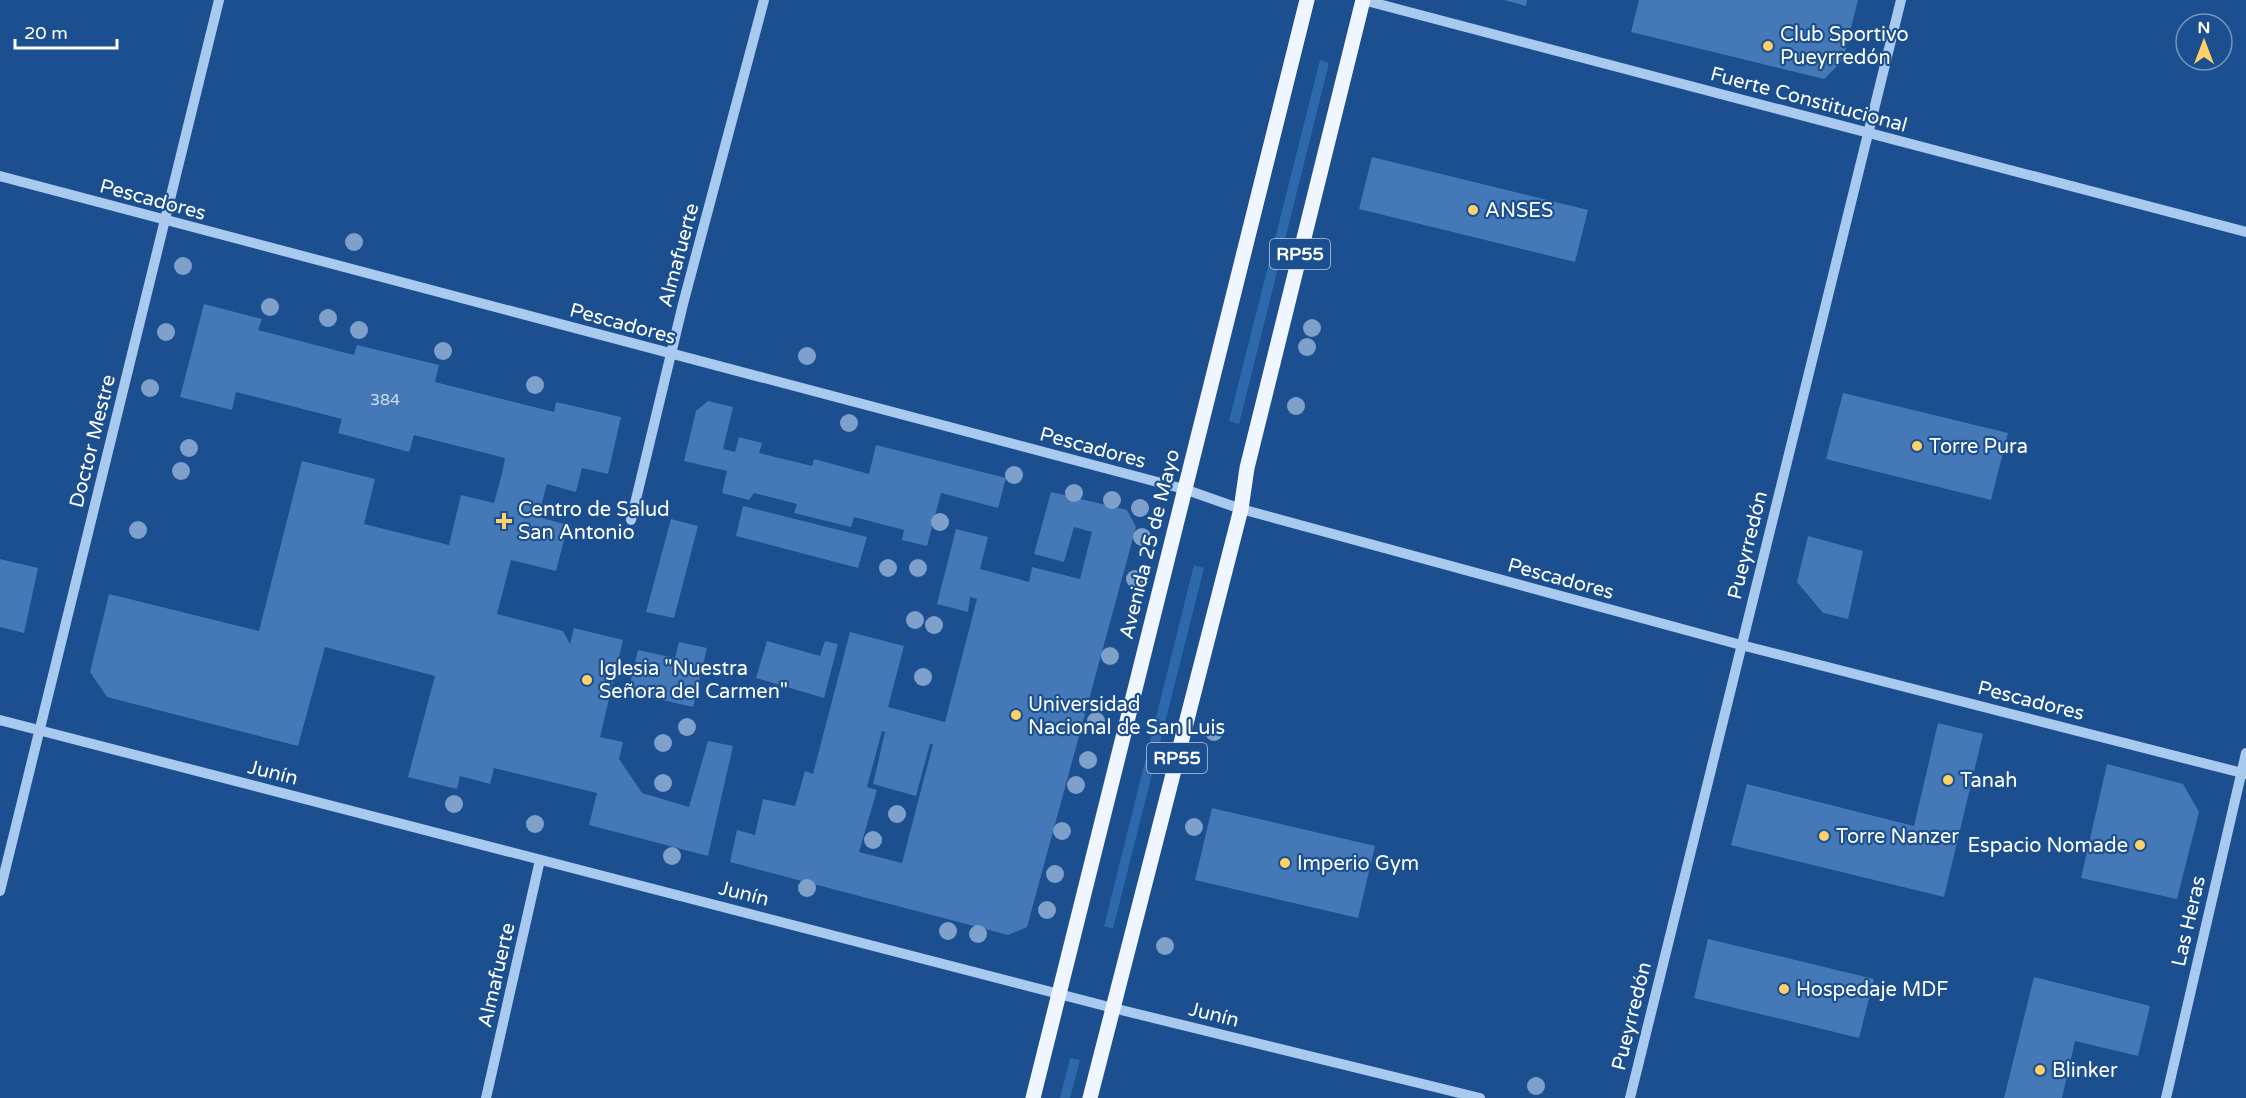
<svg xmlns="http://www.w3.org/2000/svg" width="2246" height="1098" viewBox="0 0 2246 1098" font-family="'Varela Round',sans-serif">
	<rect width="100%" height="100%" fill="#1b4f8f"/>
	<!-- green -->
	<g fill="#2e69ad">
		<polygon points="1320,60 1329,63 1239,424 1229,421"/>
		<polygon points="1194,565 1204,568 1113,929 1104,926"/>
		<polygon points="1070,1058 1080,1060 1070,1098 1060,1098"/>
	</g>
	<!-- building -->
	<g fill="#4478b7" fill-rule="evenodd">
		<polygon points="1504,0 1527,0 1526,6"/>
		<polygon points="1639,0 1858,0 1843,60 1824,79 1631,32"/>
		<polygon points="1372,157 1588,210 1575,262 1359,209"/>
		<polygon points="204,304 262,319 258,330 354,355 357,345 439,365 435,382 554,412 556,402 621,417 608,474 582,468 576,492 547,484 538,517 568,525 556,571 511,560 497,614 563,631 570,644 574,628 623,640 600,737 623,742 619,759 642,793 689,807 708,741 733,746 708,856 589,825 597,793 494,768 490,784 460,776 457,789 408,777 435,676 325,647 298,746 107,697 90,672 109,594 259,631 302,461 375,479 364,524 449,545 461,495 494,503 502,474 505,458 414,435 409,452 338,433 342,419 236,392 232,410 180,397"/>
		<polygon points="1843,393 2008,433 1991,500 1826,459"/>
		<polygon points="708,401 733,407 723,449 735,452 739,437 762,443 759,453 812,466 814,459 869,474 876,445 1006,478 998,508 941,493 927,546 902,540 904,530 854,517 851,527 794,513 797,504 754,493 749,500 722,493 727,471 684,461 696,411"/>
		<path d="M1051 492 1127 510 1136 527 1027 927 1008 935 730 862 737 830 755 835 763 799 795 806 805 771 813 774 850 632 904 646 888 707 945 722 977 599 970 597 968 612 937 604 956 529 988 537 980 569 1029 582 1032 567 1080 579 1092 532 1074 527 1064 562 1034 554ZM882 731 885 732 873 784 916 796 930 744H933L902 863 859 852 877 790 867 787Z"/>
		<polygon points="743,506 867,537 858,568 736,536"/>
		<polygon points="671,519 698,526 674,618 646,612"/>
		<polygon points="1808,536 1863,551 1848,619 1823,613 1797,582"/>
		<polygon points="0,559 38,568 24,633 0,627"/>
		<polygon points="767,641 820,656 825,641 838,644 824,698 756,678"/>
		<polygon points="679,642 707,648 693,707 628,692 638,650 675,658"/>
		<polygon points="1938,723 1983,734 1944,897 1731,845 1747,784 1914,826"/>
		<polygon points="2107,764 2183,784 2199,812 2177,899 2081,878"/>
		<polygon points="1212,808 1375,846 1358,918 1195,880"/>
		<polygon points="1708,939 1874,979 1859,1038 1694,998"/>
		<polygon points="2034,977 2150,1006 2138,1056 2075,1041 2062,1098 2004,1098"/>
	</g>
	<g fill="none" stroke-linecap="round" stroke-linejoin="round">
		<!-- minor -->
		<g stroke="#a9c9ee" stroke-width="10">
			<polyline points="1363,0 2246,232"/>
			<polyline points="0,176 1184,489 1241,509 1741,645 2246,774"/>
			<polyline points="631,520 683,304 764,0"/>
			<polyline points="0,720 1113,1008 1480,1098"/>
			<polyline points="0,891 219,0"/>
			<polyline points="486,1098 540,860"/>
			<polyline points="1630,1098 1901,0"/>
			<polyline points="2166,1098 2246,753"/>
		</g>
		<!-- major -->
		<g stroke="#f0f6ff" stroke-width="15">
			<polyline points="1033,1098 1307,0"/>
			<polyline points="1090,1098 1241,509 1247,468 1363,0"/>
		</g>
	</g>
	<!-- trees -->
	<g fill="#7ea0ca">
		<circle cx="354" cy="242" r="9"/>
		<circle cx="183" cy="266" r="9"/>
		<circle cx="270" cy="307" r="9"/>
		<circle cx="328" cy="318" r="9"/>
		<circle cx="1312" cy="328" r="9"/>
		<circle cx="359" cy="330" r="9"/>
		<circle cx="166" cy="332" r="9"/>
		<circle cx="1307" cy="347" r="9"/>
		<circle cx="443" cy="351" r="9"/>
		<circle cx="807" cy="356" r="9"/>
		<circle cx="535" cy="385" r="9"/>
		<circle cx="150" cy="388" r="9"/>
		<circle cx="1296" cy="406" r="9"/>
		<circle cx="849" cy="423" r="9"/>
		<circle cx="189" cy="448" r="9"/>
		<circle cx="181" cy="471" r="9"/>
		<circle cx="1014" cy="475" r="9"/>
		<circle cx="1074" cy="493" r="9"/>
		<circle cx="1112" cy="500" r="9"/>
		<circle cx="1140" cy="508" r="9"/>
		<circle cx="940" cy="522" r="9"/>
		<circle cx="138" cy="530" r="9"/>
		<circle cx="1142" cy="537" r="9"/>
		<circle cx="888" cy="568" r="9"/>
		<circle cx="918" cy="568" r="9"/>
		<circle cx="1135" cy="579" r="9"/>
		<circle cx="915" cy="620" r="9"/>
		<circle cx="934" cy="625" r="9"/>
		<circle cx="1110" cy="656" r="9"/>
		<circle cx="923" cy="677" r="9"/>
		<circle cx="1096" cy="721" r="9"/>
		<circle cx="687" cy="727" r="9"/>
		<circle cx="1214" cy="732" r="9"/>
		<circle cx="663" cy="743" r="9"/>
		<circle cx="1088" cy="760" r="9"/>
		<circle cx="663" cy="783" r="9"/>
		<circle cx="1076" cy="785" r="9"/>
		<circle cx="454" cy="804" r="9"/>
		<circle cx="897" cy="814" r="9"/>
		<circle cx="535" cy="824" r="9"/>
		<circle cx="1194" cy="827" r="9"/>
		<circle cx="1062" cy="831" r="9"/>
		<circle cx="873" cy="840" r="9"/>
		<circle cx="672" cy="856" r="9"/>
		<circle cx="1055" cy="874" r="9"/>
		<circle cx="807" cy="888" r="9"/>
		<circle cx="1047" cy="910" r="9"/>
		<circle cx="948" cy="931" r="9"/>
		<circle cx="978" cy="934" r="9"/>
		<circle cx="1165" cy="946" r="9"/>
		<circle cx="1536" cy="1086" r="9"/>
	</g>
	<!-- markers -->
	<g fill="#ffd166" stroke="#1b4f8f" stroke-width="2">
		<circle cx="1768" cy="46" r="6"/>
		<circle cx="1473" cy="210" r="6"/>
		<circle cx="1917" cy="446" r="6"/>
		<path d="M501 512h6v6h6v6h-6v6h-6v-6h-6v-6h6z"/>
		<circle cx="587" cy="680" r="6"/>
		<circle cx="1016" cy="715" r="6"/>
		<circle cx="1948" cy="780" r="6"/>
		<circle cx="1824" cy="836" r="6"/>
		<circle cx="2140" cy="845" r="6"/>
		<circle cx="1285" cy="863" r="6"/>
		<circle cx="1784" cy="989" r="6"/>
		<circle cx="2040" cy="1070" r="6"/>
	</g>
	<g text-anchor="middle" stroke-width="4.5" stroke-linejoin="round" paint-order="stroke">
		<!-- number labels -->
		<g font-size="16" fill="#d0dded">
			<text x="385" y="405">384</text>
		</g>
		<!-- shield labels -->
		<g fill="#1b4f8f" stroke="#bbcadd" stroke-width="1.5">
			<rect x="1270" y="239" width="60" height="30" rx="4.5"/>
			<rect x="1147" y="743" width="60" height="30" rx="4.5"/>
		</g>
		<g font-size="18" font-weight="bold" fill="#fff">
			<text x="1300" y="260">RP55</text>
			<text x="1177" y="764">RP55</text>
		</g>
		<!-- poi labels -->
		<g font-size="20" fill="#fff" stroke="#1b4f8f" text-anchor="start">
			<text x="1780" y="41">Club Sportivo<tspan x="1780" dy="23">Pueyrredón</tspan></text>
			<text x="1485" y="217">ANSES</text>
			<text x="1929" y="453">Torre Pura</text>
			<text x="518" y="516">Centro de Salud<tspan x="518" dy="23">San Antonio</tspan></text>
			<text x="599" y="675">Iglesia "Nuestra<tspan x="599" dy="23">Señora del Carmen"</tspan></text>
			<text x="1028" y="711">Universidad<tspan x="1028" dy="23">Nacional de San Luis</tspan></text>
			<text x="1960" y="787">Tanah</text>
			<text x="1836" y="843">Torre Nanzer</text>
			<text x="2128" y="852" text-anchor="end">Espacio Nomade</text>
			<text x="1297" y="870">Imperio Gym</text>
			<text x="1796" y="996">Hospedaje MDF</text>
			<text x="2052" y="1077">Blinker</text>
		</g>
		<!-- street labels -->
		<g font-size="20" fill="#fff" stroke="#1b4f8f">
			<text transform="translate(1809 99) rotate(15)" y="7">Fuerte Constitucional</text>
			<text transform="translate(153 199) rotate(15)" y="7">Pescadores</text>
			<text transform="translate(678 255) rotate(-75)" y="7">Almafuerte</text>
			<text transform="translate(623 323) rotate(15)" y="7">Pescadores</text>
			<text transform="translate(92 441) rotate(-76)" y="7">Doctor Mestre</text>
			<text transform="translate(1093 447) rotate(15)" y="7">Pescadores</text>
			<text transform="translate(1149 544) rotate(-76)" y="7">Avenida 25 de Mayo</text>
			<text transform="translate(1747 545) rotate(-76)" y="7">Pueyrredón</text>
			<text transform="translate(1561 578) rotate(15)" y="7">Pescadores</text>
			<text transform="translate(2031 700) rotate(14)" y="7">Pescadores</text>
			<text transform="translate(273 772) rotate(14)" y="7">Junín</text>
			<text transform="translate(744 893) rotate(14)" y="7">Junín</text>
			<text transform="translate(2188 921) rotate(-77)" y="7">Las Heras</text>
			<text transform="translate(496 975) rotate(-77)" y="7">Almafuerte</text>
			<text transform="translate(1214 1014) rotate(14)" y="7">Junín</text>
			<text transform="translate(1631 1016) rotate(-76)" y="7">Pueyrredón</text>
		</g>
	</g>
	<!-- north arrow -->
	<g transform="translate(2204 42)"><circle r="28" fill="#1b4f8f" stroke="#7695bc" stroke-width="1.5"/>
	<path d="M0-4.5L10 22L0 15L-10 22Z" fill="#ffd166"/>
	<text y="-9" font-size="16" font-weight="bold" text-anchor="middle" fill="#ffffff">N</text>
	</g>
	<!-- scale -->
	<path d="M15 39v9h102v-9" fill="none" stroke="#ffffff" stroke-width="3"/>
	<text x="24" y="39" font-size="18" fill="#ffffff" stroke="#1b4f8f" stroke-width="4.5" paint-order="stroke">20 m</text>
</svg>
